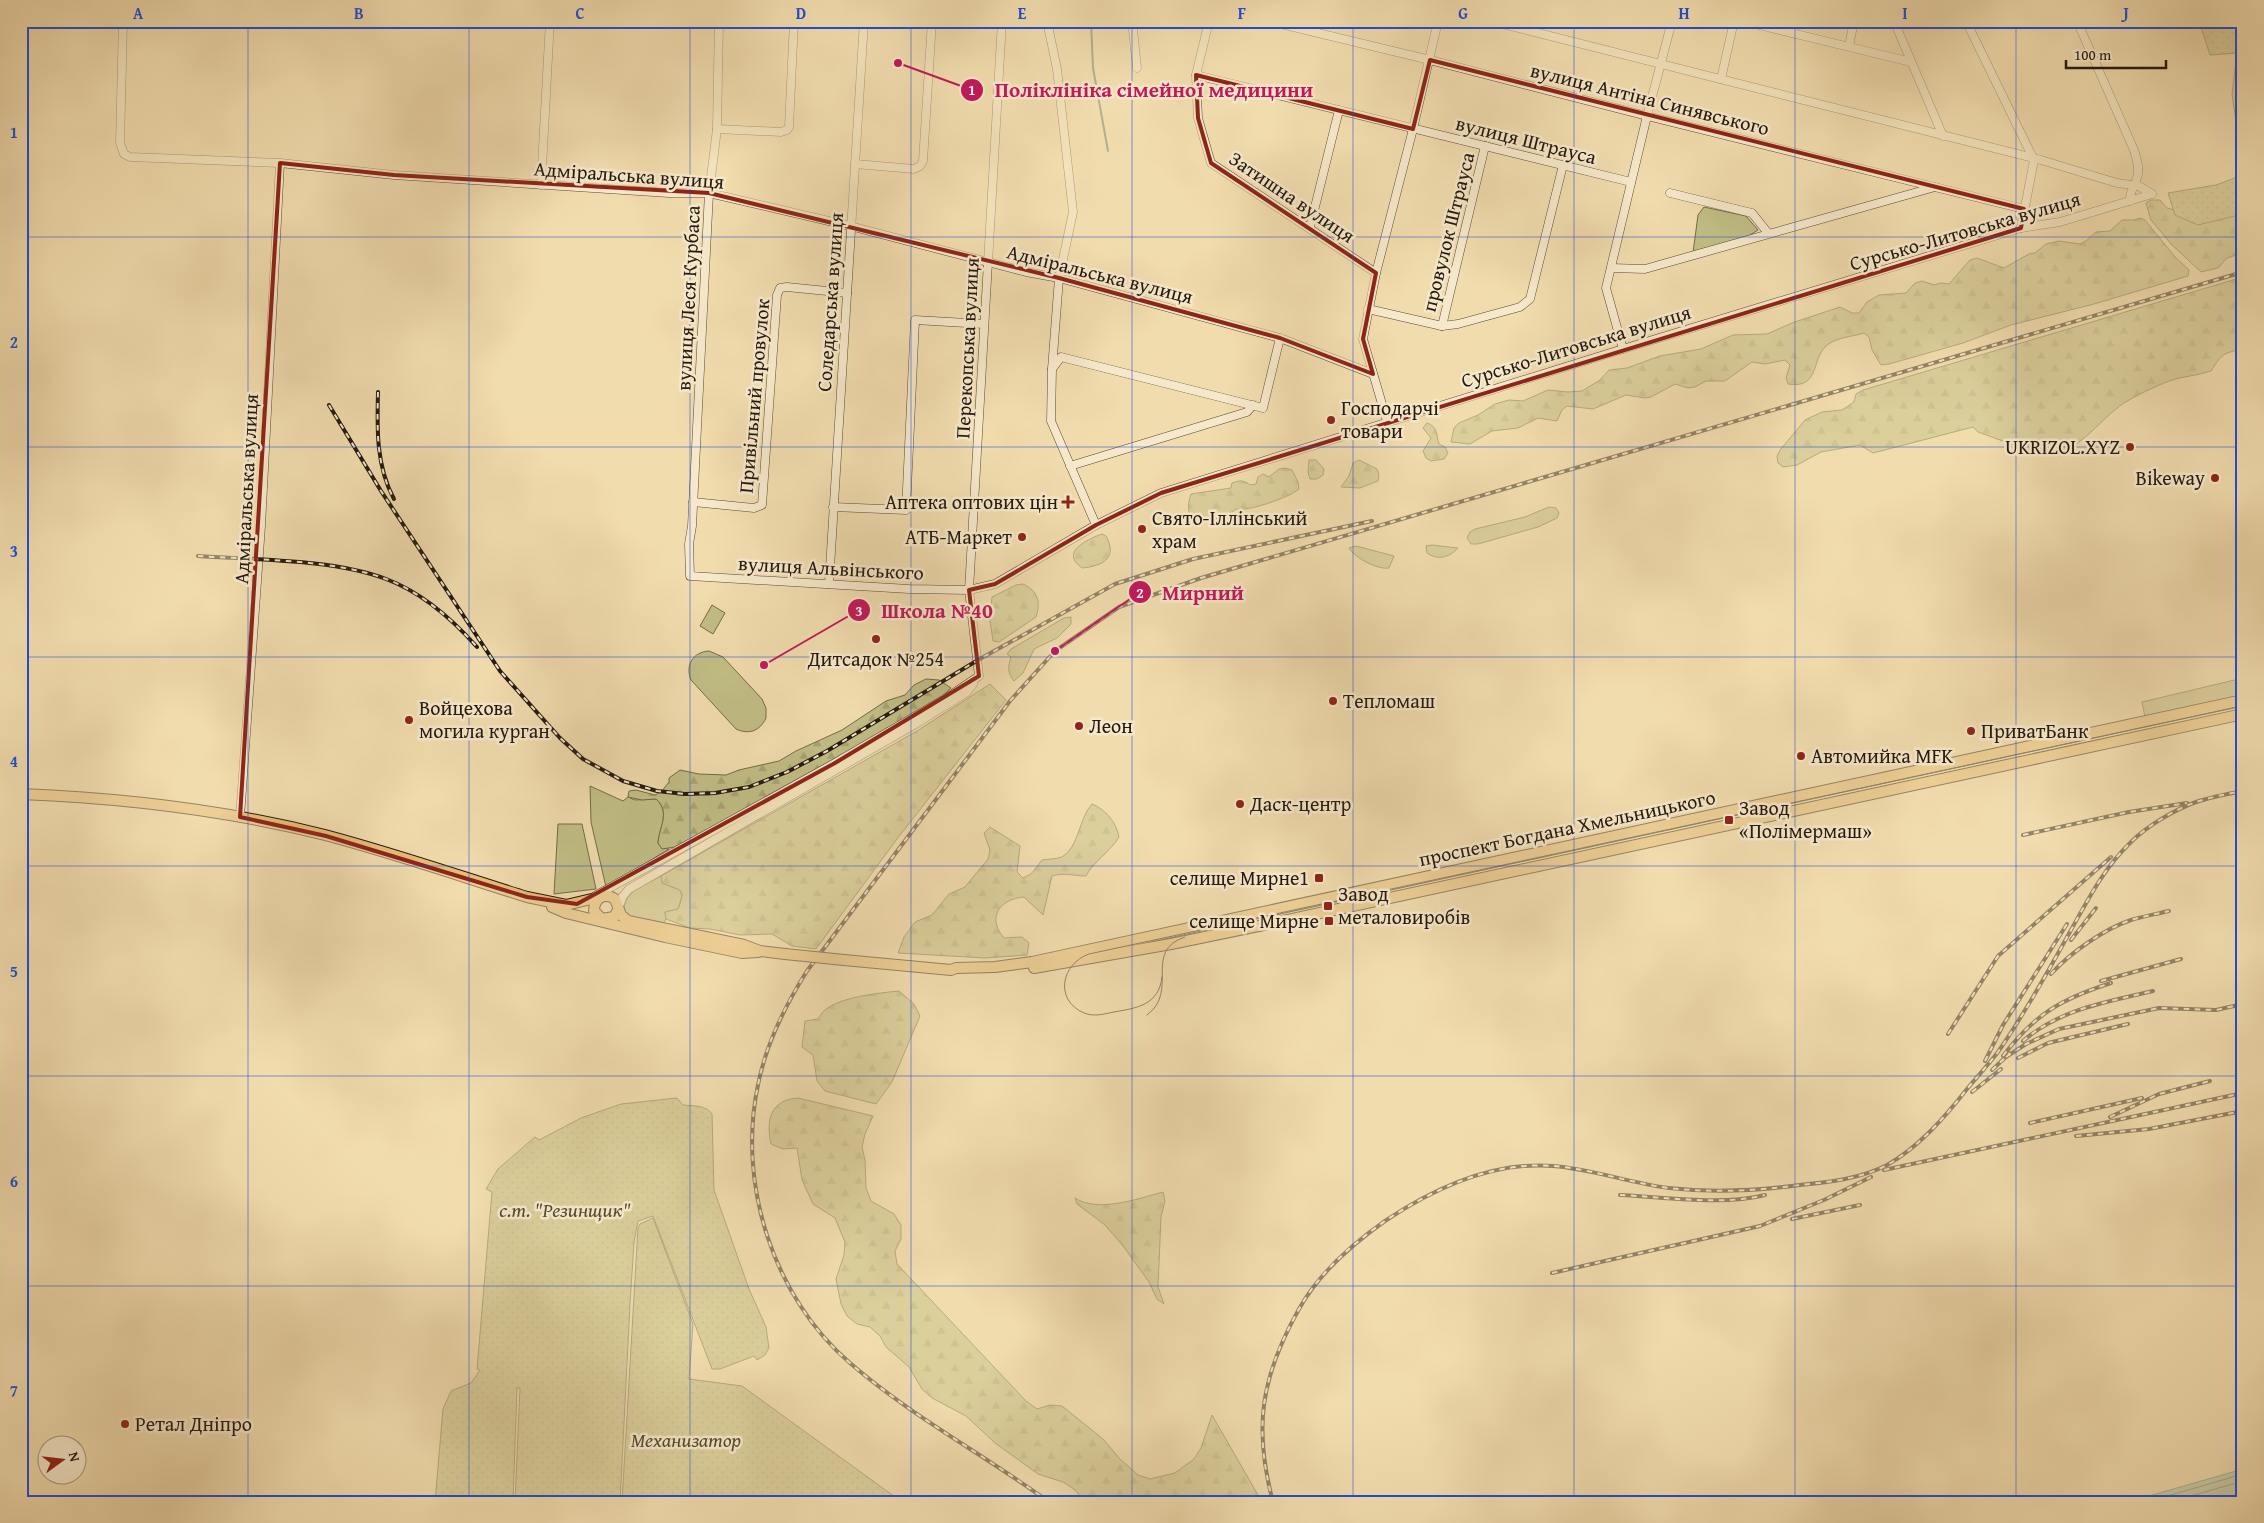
<svg xmlns="http://www.w3.org/2000/svg" width="2264" height="1523" viewBox="0 0 2264 1523" font-family="'Gentium Book Plus',serif">
	<defs>
		<pattern id="forest-firs" width="22" height="20" patternUnits="userSpaceOnUse" patternTransform="scale(1.25)"><rect width="22" height="20" fill="#c1be85"/><path d="M5 1l3.5 6h-7zM16 11l3.5 6h-7z" fill="#a6a372"/></pattern>
		<pattern id="garden-dots" width="8" height="8" patternUnits="userSpaceOnUse" patternTransform="scale(1.25)"><rect width="8" height="8" fill="#c1be85"/><path d="M2 2h.1M6 6h.1" fill="none" stroke="#a6a372" stroke-width="1.8" stroke-linecap="round"/></pattern>
	</defs>
	<rect width="100%" height="100%" fill="#f1dcae"/>
	<filter id="stains"><feTurbulence type="fractalNoise" baseFrequency=".004" numOctaves="4"/><feColorMatrix values="0 0 0 0 .2 0 0 0 0 .09 0 0 0 0 .02 0 0 0 .5 -.17"/></filter>
	<radialGradient id="worn" r=".72"><stop offset=".6" stop-color="#630" stop-opacity="0"/><stop offset="1" stop-color="#630" stop-opacity=".3"/></radialGradient>
	<!-- green -->
	<g fill="#c1be85" stroke="#726c4a">
		<polygon points="1704,207 1746,216 1758,230 1750,235 1693,253 1698,215"/>
		<polygon points="1549,507 1556,508 1559,513 1557,518 1538,527 1478,544 1471,544 1467,538 1470,532 1475,529 1525,517"/>
		<path d="M1432 545 1458 548C1450 557 1438 561 1427 553L1426 546Z"/>
		<path d="M1356 546 1394 556 1389 568C1378 570 1355 558 1349 548Z"/>
		<polygon points="712,605 725,613 713,634 700,626"/>
		<path d="M1071 617V624L1057 638 1034 649 1023 673 1014 681C1007 673 1008 666 1011 657L1007 654 1011 649 1064 618Z"/>
		<path d="M709 651 723 657 762 699 766 708V718C760 731 749 735 736 729L691 680C685 665 693 652 709 651Z"/>
		<polygon points="2243,678 2243,695 2145,717 2142,702"/>
		<path d="M590 786 623 801 628 797 635 800 656 799C671 812 659 827 658 843L662 848 669 849 606 887 591 822Z"/>
		<polygon points="558,824 582,824 596,889 554,894"/>
		<path d="M661 876 662 883 680 890 682 896 678 909 665 912 666 919 662 926 628 918 624 908C626 890 646 884 661 876Z"/>
	</g>
	<!-- forest -->
	<g fill="url(#forest-firs)" stroke="#726c4a">
		<polygon points="2151,200 2160,200 2167,208 2178,211 2243,210 2243,253 2227,258 2218,268 2201,272 2171,244 2151,220 2146,203"/>
		<path d="M2140 218 2145 220 2175 257 2189 270 2188 276 2094 304 2011 325 1963 343 1889 364 1881 365 1872 350 1869 337 1864 333C1852 337 1836 337 1826 346 1811 360 1820 389 1788 384L1786 378 1790 365 1785 360 1765 364 1752 362 1725 381H1706L1695 387 1688 388 1675 384 1651 397 1645 398 1626 395 1593 409 1567 406 1562 410 1557 421 1538 418 1518 428 1492 431 1470 444 1451 442 1454 428 1459 423 1478 415 1495 404 1509 400 1523 401 1548 390 1568 392 1582 391 1600 380 1609 370 1627 368 1660 356 1701 349 1733 335 1767 334 1792 323 1840 307 1852 313H1859L1867 302 1879 295 1906 293 1915 283 1922 281 1934 285 1941 283 1949 284 1970 260 1977 258 2004 268 2029 254 2035 253 2046 244 2059 241 2080 244 2086 241 2096 232 2110 231 2122 220H2134Z"/>
		<path d="M2243 277V348C2222 355 2223 352 2211 371 2197 376 2182 376 2169 381 2154 387 2137 395 2124 403 2098 420 2075 459 2041 455L1978 432 1973 427 1873 453 1860 445 1821 452 1797 465 1783 467 1778 463 1777 456 1780 450 1805 420 1822 412 1842 410 1854 402 1856 394 1863 390Z"/>
		<path d="M1427 423C1438 427 1436 434 1439 444L1445 447 1448 453 1444 459 1431 461 1426 458 1423 451 1431 438 1423 428Z"/>
		<polygon points="1309,460 1316,460 1324,469 1323,475 1317,479 1310,479 1308,472"/>
		<polygon points="1359,460 1377,469 1379,475 1378,481 1360,488 1341,487 1349,476 1353,463"/>
		<path d="M1285 468 1292 470 1298 482 1299 489C1290 497 1248 512 1236 509 1217 523 1178 531 1191 494L1231 488 1232 483C1240 480 1244 480 1250 485L1256 484 1258 477 1263 474 1269 477 1279 469Z"/>
		<path d="M1102 534 1106 536C1118 558 1103 566 1082 568 1059 552 1088 539 1102 534Z"/>
		<path d="M1023 584C1038 591 1041 602 1036 617L999 642 993 641 990 621 992 597 1016 585Z"/>
		<path d="M926 679 939 680 951 688 935 703 675 847 662 849 658 843C659 827 671 812 656 799L642 800 628 797 629 791 636 790 655 795 661 792 669 782V778L680 770 699 774 726 775 739 770 779 761 796 751 842 730 886 701 905 695 914 685Z"/>
		<path d="M990 684 1006 700 897 839 816 949 792 946 772 934 740 935 710 929 690 928 666 919 665 912 678 909C688 886 676 890 662 883L661 876 917 731Z"/>
		<path d="M1092 804C1105 809 1117 823 1119 837 1110 852 1093 862 1086 876 1073 876 1065 872 1052 876L1043 915 1024 897C1000 899 986 917 1004 938L1022 937 1029 943 1027 955 985 958 898 953 904 937 915 922 932 915 949 894 965 887 988 859 990 850 984 833 990 827 1020 846 1017 872 1023 878 1031 874 1042 860C1048 859 1057 859 1062 857 1079 847 1079 818 1092 804Z"/>
		<path d="M899 991 914 1004 920 1016 892 1082 876 1104 825 1091 817 1081 813 1055 802 1047 805 1021 818 1019C820 1016 822 1012 825 1010 840 997 879 993 899 991Z"/>
		<path d="M798 1098 873 1116 865 1134 862 1147 865 1160 866 1188 871 1201 894 1214 901 1225V1239L895 1251 897 1264 1026 1401 1037 1409 1050 1405 1062 1406 1103 1439 1120 1459 1138 1475 1150 1479 1175 1473 1194 1459 1201 1448 1212 1415 1262 1502H1085L1074 1489 1063 1482 1038 1474 995 1443 966 1416 932 1398 922 1389 909 1367 886 1347 880 1336 870 1327 857 1324 847 1316 841 1304 836 1279 844 1255 845 1242 835 1218 813 1204 802 1180 797 1148 783 1149 771 1144C766 1120 770 1100 798 1098Z"/>
		<path d="M1163 1192 1165 1201 1161 1217 1158 1287 1164 1304 1157 1299 1149 1282 1123 1246 1105 1225 1077 1204 1075 1198C1098 1213 1137 1199 1163 1192Z"/>
	</g>
	<!-- garden -->
	<g fill="url(#garden-dots)" stroke="#726c4a">
		<polygon points="2199,21 2243,21 2243,142 2239,142 2232,94 2237,53 2210,55"/>
		<polygon points="2243,175 2243,214 2198,225 2175,215 2168,193 2216,185"/>
		<path d="M677 1098 683 1105C693 1106 706 1105 712 1114L714 1190 749 1289 766 1327 769 1348 765 1355 757 1360 754 1356 720 1369H712L653 1216 638 1221 634 1242 630 1304 620 1502H515L520 1388H517L513 1502H435L443 1409 451 1391 471 1383 480 1370 477 1369 492 1192 486 1189 498 1169 535 1137 539 1140 581 1118 621 1104Z"/>
		<polygon points="653,1218 693,1324 689,1379 742,1386 902,1502 622,1502 638,1228 640,1224"/>
	</g>
	<!-- water -->
	<polygon fill="#9bbca7" stroke="#6b7b6a" points="2243,1469 2243,1502 2128,1502"/>
	<g fill="none" stroke-linecap="round" stroke-linejoin="round">
		<!-- shore -->
		<g stroke="#606a5a" stroke-width="1">
			<polyline points="2147,1502 2243,1474"/>
			<polyline points="2170,1502 2243,1481"/>
		</g>
		<!-- stream -->
		<polyline stroke="#6b7b6a" stroke-width="2" points="1091,21 1093,68 1108,151"/>
		<defs>
			<g id="minor">
				<polyline points="123,21 120,143 124,154 130,157 280,163 394,175 669,193 709,193 850,226 1026,272 1059,278 1280,338 1373,374"/>
				<polyline points="719,21 717,129 709,193 692,526 689,544 690,576 909,589 969,590 995,584 1096,525 1161,493 1623,349 2021,228 2060,222 2152,194"/>
				<polyline points="1047,21 1057,69 1073,212 1059,278 1052,369 1061,357 1263,408 1280,338"/>
				<polyline points="1132,21 1137,68"/>
				<polyline points="1209,21 1196,75 1198,118 1211,163 1376,273"/>
				<polyline points="1268,21 1430,60 1647,116 2024,209"/>
				<polyline points="1491,21 2041,160 2117,183 2139,186 2152,194"/>
				<polyline points="1743,21 1911,62"/>
				<polyline points="1894,21 1943,136"/>
				<polyline points="1966,21 2034,160 2021,228"/>
				<path d="M2077 21 2134 150C2137 159 2140 169 2137 178 2135 187 2129 191 2130 201"/>
				<polyline points="1792,33 1795,21"/>
				<polyline points="1849,46 1854,21"/>
				<polyline points="1196,75 1631,182"/>
				<polyline points="1721,79 1734,21"/>
				<polyline points="717,129 781,132 787,130 789,127 794,21"/>
				<polyline points="855,164 914,169 920,166 923,161 932,21"/>
				<polyline points="541,185 550,21"/>
				<polyline points="1670,193 1752,213 1768,233"/>
				<polyline points="1310,227 1339,110"/>
				<polyline points="1611,268 1645,269 1935,187"/>
				<polyline points="1368,309 1442,326 1458,324 1520,307 1530,299 1563,165"/>
				<polyline points="1442,326 1485,146"/>
				<polyline points="1623,349 1606,288 1647,116 1672,21"/>
				<polyline points="1052,369 1051,421 1096,525"/>
				<polyline points="1387,421 1363,339 1376,273 1413,129 1438,21"/>
				<polyline points="1070,466 1247,412 1253,405"/>
				<polyline points="693,502 754,508 762,505 777,295 780,288 787,287 847,293"/>
				<polyline points="833,507 906,510 915,320 984,324"/>
				<polyline points="829,584 864,21"/>
				<polyline points="979,676 969,590 1002,21"/>
				<polyline points="240,817 261,526 280,163"/>
				<polyline points="595,896 835,763 945,699 979,676"/>
				<polyline points="619,906 623,896 629,889 917,723 967,692 973,684"/>
			</g>
			<g id="major">
				<path d="M21 794C123 798 226 810 325 835 393 853 460 876 527 897L566 905 600 897"/>
				<polyline points="552,907 566,913 665,937 742,953 758,952"/>
				<path d="M618 910 614 917 602 919 594 911C594 898 604 892 615 899L621 915 628 921 744 945 760 951 785 954"/>
				<polyline points="844,960 951,970 956,968 995,967 1032,962 2243,700"/>
				<polyline points="1034,968 1171,944 1283,921 2243,714"/>
			</g>
		</defs>
		<!-- minor casing -->
		<use href="#minor" stroke="#574a36" stroke-width="9"/>
		<!-- major casing -->
		<use href="#major" stroke="#24190e" stroke-width="12"/>
		<!-- minor -->
		<use href="#minor" stroke="#f6e8ca" stroke-width="8"/>
		<!-- major -->
		<use href="#major" stroke="#e8be77" stroke-width="10"/>
		<!-- tram -->
		<g stroke="#24190e" stroke-width="1">
			<path d="M1162 977C1159 1005 1137 1008 1114 1012 1104 1014 1094 1017 1084 1013 1054 1000 1061 964 1089 954L2243 706"/>
			<path d="M1147 1015C1180 991 1142 951 1185 937"/>
		</g>
		<defs>
			<g id="rail">
				<path d="M378 392C377 429 376 466 394 499"/>
				<polyline points="329,405 381,491 500,671 560,738 583,759 623,781 657,791 685,794 715,793 749,787 787,772 827,751 978,660 1115,584 1193,559 1372,521"/>
				<path d="M198 556C255 560 333 559 386 579 421 592 453 620 477 647"/>
				<polyline points="2023,835 2129,812 2187,803"/>
				<polyline points="2071,940 2096,908"/>
				<path d="M2051 974C2070 953 2104 929 2131 920 2144 916 2157 914 2169 911"/>
				<polyline points="2101,981 2181,959"/>
				<polyline points="1948,1034 1998,956 2111,857"/>
				<path d="M2023 1041C2060 1009 2107 1002 2153 991"/>
				<path d="M2003 1056C2035 1014 2061 999 2111 983"/>
				<polyline points="2006,1057 2026,1044 2059,1029 2159,1008 2216,1010 2243,1004"/>
				<polyline points="2018,1058 2048,1043 2128,1024"/>
				<polyline points="1985,1061 2003,1025 2067,924"/>
				<polyline points="1992,1070 2010,1053"/>
				<polyline points="1972,1092 2001,1069"/>
				<polyline points="2110,1117 2159,1094 2210,1081"/>
				<polyline points="2030,1123 2142,1098"/>
				<polyline points="2076,1136 2149,1129 2243,1111"/>
				<polyline points="1884,1170 2243,1093"/>
				<path d="M1620 1195C1664 1197 1723 1206 1765 1195"/>
				<polyline points="1792,1219 1860,1205"/>
				<polyline points="1552,1273 1760,1226 1824,1200 1871,1177"/>
				<path d="M1049 1502C983 1454 911 1416 850 1363 773 1297 737 1183 758 1085 766 1043 785 1006 807 971L1010 701 1055 651 1119 607 1201 578 2243 272"/>
				<path d="M1273 1502C1253 1427 1261 1377 1299 1309 1319 1273 1351 1245 1385 1221 1433 1189 1493 1161 1553 1166 1592 1169 1630 1183 1669 1188 1714 1193 1755 1191 1800 1185 1829 1182 1860 1179 1887 1165 1919 1147 1945 1117 1967 1089 1977 1077 1988 1065 1998 1052 2023 1016 2045 977 2066 939 2086 904 2101 871 2131 842 2147 826 2174 810 2196 802 2211 797 2227 794 2243 791"/>
			</g>
		</defs>
		<!-- rail casing -->
		<use href="#rail" stroke="#24190e" stroke-width="4"/>
		<!-- rail -->
		<use href="#rail" stroke="#f6e8ca" stroke-width="2" stroke-dasharray="5.5" stroke-linecap="butt"/>
		<defs>
			<polyline id="major-bridge" points="785,954 844,960"/>
		</defs>
		<!-- major-bridge casing -->
		<use href="#major-bridge" stroke="#24190e" stroke-width="12" stroke-linecap="butt"/>
		<!-- major-bridge -->
		<use href="#major-bridge" stroke="#e8be77" stroke-width="10"/>
	</g>
	<!-- marked area -->
	<path d="M0 0H2264V1523H0ZM1430 60 2024 209 2021 228 1161 493 1096 525 995 584 969 590 979 676 835 763 577 904 527 897 326 836 240 817 280 163 394 175 709 193 1059 278 1280 338 1373 374 1363 339 1376 273 1211 163 1198 118 1196 75 1413 129Z" fill="#f1dcae" fill-opacity=".55" fill-rule="evenodd"/>
	<path fill="none" stroke="#8f2418" stroke-width="4" stroke-linejoin="round" d="M1430 60 2024 209 2021 228 1161 493 1096 525 995 584 969 590 979 676 835 763 577 904 527 897 326 836 240 817 280 163 394 175 709 193 1059 278 1280 338 1373 374 1363 339 1376 273 1211 163 1198 118 1196 75 1413 129Z"/>
	<!-- grid -->
	<path fill="none" stroke="#1d4ed8" stroke-width="1" stroke-opacity="0.55" d="M248 21V1502M469 21V1502M690 21V1502M911 21V1502M1132 21V1502M1353 21V1502M1574 21V1502M1795 21V1502M2016 21V1502M21 237H2243M21 447H2243M21 657H2243M21 866H2243M21 1076H2243M21 1286H2243"/>
	<!-- markers -->
	<g fill="#8f2418" stroke="#f6e8ca" stroke-width="2">
		<circle cx="1331" cy="420" r="5"/>
		<circle cx="2130" cy="447" r="5"/>
		<circle cx="2215" cy="478" r="5"/>
		<path d="M1065.5 494.5h5v5h5v5h-5v5h-5v-5h-5v-5h5z"/>
		<circle cx="1142" cy="529" r="5"/>
		<circle cx="1022" cy="537" r="5"/>
		<circle cx="876" cy="639" r="5"/>
		<circle cx="1333" cy="701" r="5"/>
		<circle cx="409" cy="720" r="5"/>
		<circle cx="1079" cy="726" r="5"/>
		<circle cx="1971" cy="731" r="5"/>
		<circle cx="1801" cy="756" r="5"/>
		<circle cx="1240" cy="804" r="5"/>
		<rect x="1724" y="815" width="10" height="10" rx="2.5"/>
		<rect x="1314" y="873" width="10" height="10" rx="2.5"/>
		<rect x="1323" y="901" width="10" height="10" rx="2.5"/>
		<rect x="1324" y="916" width="10" height="10" rx="2.5"/>
		<circle cx="125" cy="1424" r="5"/>
	</g>
	<g text-anchor="middle" stroke-width="5" stroke-linejoin="round" paint-order="stroke">
		<!-- street labels -->
		<g font-size="20" fill="#24190e" stroke="#f6e8ca">
			<text transform="translate(1650 99) rotate(14)" y="7">вулиця Антіна Синявського</text>
			<text transform="translate(1526 140) rotate(14)" y="7">вулиця Штрауса</text>
			<text transform="translate(629 175) rotate(4)" y="7">Адміральська вулиця</text>
			<text transform="translate(1292 197) rotate(34)" y="7">Затишна вулиця</text>
			<text transform="translate(1965 231) rotate(-16)" y="7">Сурсько-Литовська вулиця</text>
			<text transform="translate(1448 232) rotate(-76)" y="7">провулок Штрауса</text>
			<text transform="translate(1100 274) rotate(14)" y="7">Адміральська вулиця</text>
			<text transform="translate(688 298) rotate(-87)" y="7">вулиця Леся Курбаса</text>
			<text transform="translate(830 302) rotate(-86)" y="7">Соледарська вулиця</text>
			<text transform="translate(1576 346) rotate(-17)" y="7">Сурсько-Литовська вулиця</text>
			<text transform="translate(967 348) rotate(-87)" y="7">Перекопська вулиця</text>
			<text transform="translate(754 396) rotate(-85)" y="7">Привільний провулок</text>
			<text transform="translate(246 489) rotate(-87)" y="7">Адміральська вулиця</text>
			<text transform="translate(831 568) rotate(3)" y="7">вулиця Альвінського</text>
			<text transform="translate(1567 828) rotate(-12)" y="7">проспект Богдана Хмельницького</text>
		</g>
		<!-- poi labels -->
		<g font-size="20" fill="#24190e" stroke="#f6e8ca" text-anchor="start">
			<text x="1341" y="415">Господарчі<tspan x="1341" dy="23">товари</tspan></text>
			<text x="2120" y="454" text-anchor="end">UKRIZOL.XYZ</text>
			<text x="2205" y="485" text-anchor="end">Bikeway</text>
			<text x="1058" y="509" text-anchor="end">Аптека оптових цін</text>
			<text x="1152" y="525">Свято-Іллінський<tspan x="1152" dy="23">храм</tspan></text>
			<text x="1012" y="544" text-anchor="end">АТБ-Маркет</text>
			<text x="876" y="666" text-anchor="middle">Дитсадок №254</text>
			<text x="1343" y="708">Тепломаш</text>
			<text x="419" y="715">Войцехова<tspan x="419" dy="23">могила курган</tspan></text>
			<text x="1089" y="733">Леон</text>
			<text x="1981" y="738">ПриватБанк</text>
			<text x="1811" y="763">Автомийка MFK</text>
			<text x="1250" y="811">Даск-центр</text>
			<text x="1739" y="815">Завод<tspan x="1739" dy="23">«Полімермаш»</tspan></text>
			<text x="1309" y="885" text-anchor="end">селище Мирне1</text>
			<text x="1338" y="901">Завод<tspan x="1338" dy="23">металовиробів</tspan></text>
			<text x="1319" y="928" text-anchor="end">селище Мирне</text>
			<text x="135" y="1431">Ретал Дніпро</text>
		</g>
		<!-- park labels -->
		<g font-size="20" font-style="italic" fill="#534b32" stroke="#f6e8ca">
			<text x="565" y="1217">с.т. "Резинщик"</text>
			<text x="686" y="1447">Механизатор</text>
		</g>
	</g>
	<!-- callouts -->
	<path fill="none" stroke="#c2185b" stroke-width="2" d="M898 63L972 90M1055 651L1140 592M764 665L859 610"/>
	<g fill="#c2185b" stroke="#f6e8ca" stroke-width="2">
		<circle cx="898" cy="63" r="5"/>
		<circle cx="1055" cy="651" r="5"/>
		<circle cx="764" cy="665" r="5"/>
		<circle cx="972" cy="90" r="12"/>
		<circle cx="1140" cy="592" r="12"/>
		<circle cx="859" cy="610" r="12"/>
	</g>
	<g font-size="15" text-anchor="middle" font-weight="bold" fill="#fff">
		<text x="972" y="95">1</text>
		<text x="1140" y="598">2</text>
		<text x="859" y="616">3</text>
	</g>
	<g font-size="21" text-anchor="middle" font-weight="bold" fill="#c2185b" stroke="#f6e8ca" stroke-width="5" stroke-linejoin="round" paint-order="stroke">
		<text x="1154" y="97">Поліклініка сімейної медицини</text>
		<text x="1203" y="600">Мирний</text>
		<text x="937" y="618">Школа №40</text>
	</g>
	<!-- margin -->
	<rect width="2264" height="1523" fill="none" stroke="#f1dcae" stroke-width="55"/>
	<!-- north arrow -->
	<g transform="translate(62 1460) rotate(75)"><circle r="24" fill="#f6e8ca" stroke="#a2957f"/>
	<path d="M0-4L9 19L0 12L-9 19Z" fill="#8f2418"/>
	<text y="-8" font-size="14" font-weight="bold" text-anchor="middle" fill="#24190e">N</text>
	</g>
	<!-- scale -->
	<path d="M2066 60v8h100v-8" fill="none" stroke="#24190e" stroke-width="2.5"/>
	<text x="2074" y="60" font-size="15" fill="#24190e" stroke="#f6e8ca" stroke-width="4" paint-order="stroke">100 m</text>
	<rect x="28" y="28" width="2208" height="1468" fill="none" stroke="#1d4ed8" stroke-width="2"/>
	<g font-size="16" text-anchor="middle" font-weight="bold" fill="#1d4ed8">
		<text x="138" y="19">A</text>
		<text x="359" y="19">B</text>
		<text x="580" y="19">C</text>
		<text x="801" y="19">D</text>
		<text x="1022" y="19">E</text>
		<text x="1242" y="19">F</text>
		<text x="1463" y="19">G</text>
		<text x="1684" y="19">H</text>
		<text x="1905" y="19">I</text>
		<text x="2126" y="19">J</text>
		<text x="14" y="138">1</text>
		<text x="14" y="348">2</text>
		<text x="14" y="557">3</text>
		<text x="14" y="767">4</text>
		<text x="14" y="977">5</text>
		<text x="14" y="1187">6</text>
		<text x="14" y="1396">7</text>
	</g>
	<rect width="100%" height="100%" filter="url(#stains)"/>
	<rect width="100%" height="100%" fill="url(#worn)"/>
</svg>
